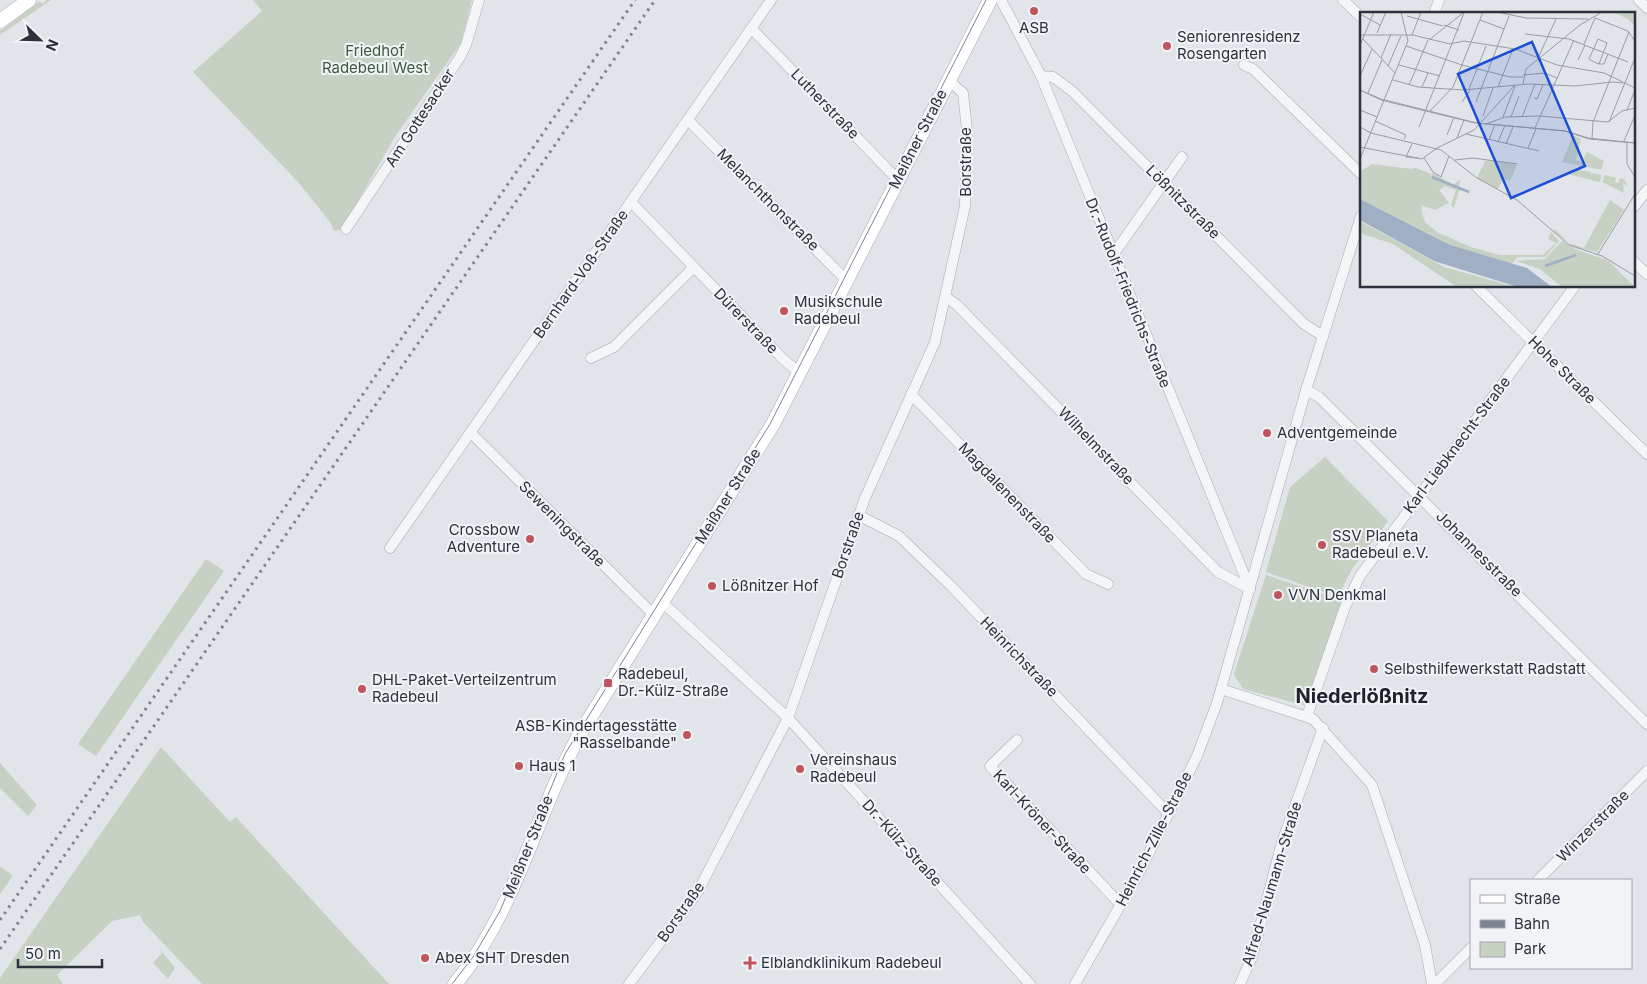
<svg xmlns="http://www.w3.org/2000/svg" width="1647" height="984" viewBox="0 0 1647 984" font-family="Inter,sans-serif">
	<rect width="100%" height="100%" fill="#e1e4e8"/>
	<!-- green -->
	<g fill="#c6d1c4">
		<polygon points="47,0 51,0 0,35 0,31 40,1 42,4"/>
		<polygon points="253,0 472,0 461,43 396,135 342,229 334,231 330,222 299,183 193,72 262,11"/>
		<polygon points="1325,457 1388,521 1352,569 1338,597 1266,572 1290,487"/>
		<polygon points="206,559 224,571 96,756 78,744"/>
		<polygon points="1266,575 1342,600 1307,706 1243,689 1234,674"/>
		<polygon points="161,747 230,822 236,817 389,984 202,984 143,922 140,915 112,921 57,975 63,984 0,984 0,978"/>
		<polygon points="0,763 37,805 28,816 0,788"/>
		<polygon points="0,866 13,876 0,894"/>
		<polygon points="159,948 175,968 168,979 153,963 162,953"/>
	</g>
	<g fill="none" stroke-linecap="round" stroke-linejoin="round">
		<defs>
			<g id="street">
				<polyline points="1001,0 1041,76 1250,589"/>
				<polyline points="1343,0 1361,17"/>
				<polyline points="1639,0 1647,8"/>
				<polyline points="1434,14 1439,0"/>
				<polyline points="752,29 898,180"/>
				<polyline points="1244,65 1253,69 1361,174"/>
				<polyline points="1041,76 1053,77 1072,91 1304,324 1323,336"/>
				<polyline points="688,120 847,281"/>
				<polyline points="631,202 784,360 800,373"/>
				<polyline points="1633,208 1647,190"/>
				<polyline points="346,229 460,57 466,45 479,0"/>
				<polyline points="1113,255 1182,157"/>
				<polyline points="1633,261 1647,274"/>
				<polyline points="1476,286 1647,454"/>
				<polyline points="946,297 957,305 1218,572 1250,589"/>
				<polyline points="591,358 614,347 694,267"/>
				<polyline points="1306,390 1319,397 1647,724"/>
				<polyline points="911,394 1086,574 1108,584"/>
				<polyline points="471,433 654,615"/>
				<polyline points="858,515 899,536 951,586 1169,814"/>
				<polyline points="390,548 771,0"/>
				<polyline points="662,602 788,718 1030,984"/>
				<polyline points="1221,689 1313,719 1372,785 1425,945 1432,984"/>
				<polyline points="1307,716 1345,607 1360,576 1575,286"/>
				<polyline points="1017,740 990,766 1121,905"/>
				<polyline points="1538,880 1647,771"/>
				<polyline points="629,984 697,893 788,718 865,498 935,342 965,206 967,130 963,93 948,80"/>
				<polyline points="1075,984 1140,871 1197,756 1217,703 1306,390 1361,216"/>
				<polyline points="1240,984 1252,957 1282,842 1323,728"/>
				<polyline points="1435,984 1471,948"/>
			</g>
			<g id="secondary">
				<polyline points="0,21 29,0"/>
				<path d="M455 984C516 911 535 814 581 732L773 424 990 0"/>
			</g>
		</defs>
		<!-- street casing -->
		<use href="#street" stroke="#a7abb2" stroke-width="11"/>
		<!-- secondary casing -->
		<use href="#secondary" stroke="#a7abb2" stroke-width="15"/>
		<!-- street -->
		<use href="#street" stroke="#f4f5f7" stroke-width="10"/>
		<!-- secondary -->
		<use href="#secondary" stroke="#fff" stroke-width="14"/>
		<!-- tram -->
		<polyline stroke="#7d8390" stroke-width="1" points="452,984 473,957 500,911 565,754 770,424 986,0"/>
		<!-- rail -->
		<g stroke="#7d8390" stroke-width="3" stroke-dasharray="2.5 5" stroke-linecap="butt">
			<polyline points="0,920 635,0"/>
			<polyline points="0,949 655,0"/>
		</g>
	</g>
	<!-- markers -->
	<g fill="#bf555d" stroke="#f1f3f6" stroke-width="2">
		<circle cx="1034" cy="11" r="5"/>
		<circle cx="1167" cy="46" r="5"/>
		<circle cx="784" cy="311" r="5"/>
		<circle cx="1267" cy="433" r="5"/>
		<circle cx="530" cy="539" r="5"/>
		<circle cx="1322" cy="545" r="5"/>
		<circle cx="712" cy="586" r="5"/>
		<circle cx="1278" cy="595" r="5"/>
		<circle cx="1374" cy="669" r="5"/>
		<rect x="603" y="678" width="10" height="10" rx="2.5"/>
		<circle cx="362" cy="689" r="5"/>
		<circle cx="687" cy="735" r="5"/>
		<circle cx="519" cy="766" r="5"/>
		<circle cx="800" cy="769" r="5"/>
		<circle cx="425" cy="958" r="5"/>
		<path d="M747.5 955.5h5v5h5v5h-5v5h-5v-5h-5v-5h5z"/>
	</g>
	<g text-anchor="middle" stroke-width="4" stroke-linejoin="round" paint-order="stroke">
		<!-- poi labels -->
		<g font-size="15" fill="#2c313e" stroke="#f1f3f6" text-anchor="start">
			<text x="1034" y="33" text-anchor="middle">ASB</text>
			<text x="1177" y="42">Seniorenresidenz<tspan x="1177" dy="17">Rosengarten</tspan></text>
			<text x="794" y="307">Musikschule<tspan x="794" dy="17">Radebeul</tspan></text>
			<text x="1277" y="438">Adventgemeinde</text>
			<text x="520" y="535" text-anchor="end">Crossbow<tspan x="520" dy="17">Adventure</tspan></text>
			<text x="1332" y="541">SSV Planeta<tspan x="1332" dy="17">Radebeul e.V.</tspan></text>
			<text x="722" y="591">Lößnitzer Hof</text>
			<text x="1288" y="600">VVN Denkmal</text>
			<text x="1384" y="674">Selbsthilfewerkstatt Radstatt</text>
			<text x="618" y="679">Radebeul,<tspan x="618" dy="17">Dr.-Külz-Straße</tspan></text>
			<text x="372" y="685">DHL-Paket-Verteilzentrum<tspan x="372" dy="17">Radebeul</tspan></text>
			<text x="677" y="731" text-anchor="end">ASB-Kindertagesstätte<tspan x="677" dy="17">"Rasselbande"</tspan></text>
			<text x="810" y="765">Vereinshaus<tspan x="810" dy="17">Radebeul</tspan></text>
			<text x="529" y="771">Haus 1</text>
			<text x="435" y="963">Abex SHT Dresden</text>
			<text x="761" y="968">Elblandklinikum Radebeul</text>
		</g>
		<!-- park labels -->
		<g font-size="15" fill="#3e583b" stroke="#f1f3f6">
			<text x="375" y="56">Friedhof<tspan x="375" dy="17">Radebeul West</tspan></text>
		</g>
		<!-- street labels -->
		<g font-size="15" fill="#2c313e" stroke="#f1f3f6">
			<text transform="translate(825 104) rotate(46)" y="5">Lutherstraße</text>
			<text transform="translate(420 118) rotate(-57)" y="5">Am Gottesacker</text>
			<text transform="translate(918 139) rotate(-63)" y="5">Meißner Straße</text>
			<text transform="translate(966 162) rotate(-90)" y="5">Borstraße</text>
			<text transform="translate(768 200) rotate(45)" y="5">Melanchthonstraße</text>
			<text transform="translate(1183 202) rotate(45)" y="5">Lößnitzstraße</text>
			<text transform="translate(581 274) rotate(-55)" y="5">Bernhard-Voß-Straße</text>
			<text transform="translate(1128 293) rotate(68)" y="5">Dr.-Rudolf-Friedrichs-Straße</text>
			<text transform="translate(746 321) rotate(46)" y="5">Dürerstraße</text>
			<text transform="translate(1562 370) rotate(45)" y="5">Hohe Straße</text>
			<text transform="translate(1457 445) rotate(-53)" y="5">Karl-Liebknecht-Straße</text>
			<text transform="translate(1096 446) rotate(46)" y="5">Wilhelmstraße</text>
			<text transform="translate(1007 493) rotate(46)" y="5">Magdalenenstraße</text>
			<text transform="translate(728 496) rotate(-58)" y="5">Meißner Straße</text>
			<text transform="translate(562 524) rotate(45)" y="5">Seweningstraße</text>
			<text transform="translate(848 545) rotate(-71)" y="5">Borstraße</text>
			<text transform="translate(1479 554) rotate(45)" y="5">Johannesstraße</text>
			<text transform="translate(1019 657) rotate(46)" y="5">Heinrichstraße</text>
			<text transform="translate(1042 822) rotate(47)" y="5">Karl-Kröner-Straße</text>
			<text transform="translate(1593 826) rotate(-45)" y="5">Winzerstraße</text>
			<text transform="translate(1154 839) rotate(-63)" y="5">Heinrich-Zille-Straße</text>
			<text transform="translate(902 843) rotate(48)" y="5">Dr.-Külz-Straße</text>
			<text transform="translate(528 847) rotate(-68)" y="5">Meißner Straße</text>
			<text transform="translate(1272 884) rotate(-73)" y="5">Alfred-Naumann-Straße</text>
			<text transform="translate(681 912) rotate(-55)" y="5">Borstraße</text>
		</g>
		<!-- district labels -->
		<g font-size="20" font-weight="bold" fill="#1e222f" stroke="#f1f3f6">
			<text x="1362" y="703">Niederlößnitz</text>
		</g>
	</g>
	<!-- overview -->
	<g transform="translate(1360 12)">
		<rect width="275" height="275" fill="#e1e4e8"/>
		<path d="M264 0H275V14L268 7 255 1ZM213 123 221 127 216 148 222 150 227 140 244 149 241 158 202 150ZM125 149 139 150 157 153 150 169 143 166 138 177 117 166ZM12 152 52 157 58 154 56 156 71 162 70 165 73 161 93 173 100 168 99 175 110 179H99L94 196 91 193 96 178 85 174 79 178 89 191 75 198 61 193 62 201 65 210 77 220 111 235 139 243H183L196 231 188 227 191 220 199 229 185 245H158L151 252 90 236 83 229 0 187V160ZM210 157 211 160 216 157 231 160V164L232 161 241 163V167L239 170 208 162ZM245 163 256 166 255 170 258 171 260 166 264 167 268 174 263 171 264 181 242 170ZM250 188 264 198 237 240 219 236 213 234 194 220 195 217 209 231 224 236ZM0 209 84 255 155 275H97L33 232 0 221ZM202 229 217 238 247 248 275 275H202L180 257 156 249 185 247Z" fill="#c6d1c4"/>
		<path d="M0 187 90 233 167 256 192 275H158L74 249 0 208Z" fill="#a1afc4"/>
		<path fill="none" stroke="#a1afc4" stroke-width="2.5" d="M72 165 109 180M0 196 40 220 109 249 157 261 175 275M185 254 216 243"/>
		<path fill="none" stroke="#999ca4" stroke-width="1" d="M137 0 166 6 228 7M0 2 20 13M47 4 83 14M235 6 268 19 275 29M120 8 144 17M84 13 99 18M17 21 26 0M165 22 209 27 268 50M1 23H53L90 32 104 29 155 37 197 53 244 61 263 70M52 23 61 0M3 27 35 61M69 28 103 1M224 32 235 6M0 33 14 0M46 34 102 53 150 65H163M21 46 31 22M178 46 196 7M218 48 225 33M239 52 247 31 238 27 229 47 230 48 239 52H244L248 42M39 53 80 64M28 54 41 24M163 63 185 61 197 66M0 64 12 37M33 68 58 75 103 78 169 72 215 74 252 70 265 71 275 76M163 72 166 57 220 13 242 0M49 73 68 28M62 75 68 61M138 75 153 37M109 77 126 34M0 78 21 87 117 111 206 119 228 126 275 131M0 78 21 88 115 111 205 119 229 127 275 131M8 81 22 48M174 86 177 87 183 73M102 90 111 77M116 90 149 4M0 98 17 105M267 98 275 78M70 99 93 75 123 0M123 104 133 76M143 105 155 74M151 105 159 84M162 105 175 72M15 109 46 123 44 127M249 110 275 46M126 112 145 105 179 104 248 110 262 99 275 96M0 115 11 121 81 138 117 166 157 188 209 233 242 244 275 264M59 115 104 1M175 116 214 28M106 122 179 139M87 123 94 105M97 126 104 108M232 126 233 110 269 20M129 128 135 112M264 129 275 103M138 130 145 113M267 131V152L275 165M52 132 46 145 58 146M146 132 153 115M0 135 62 147 77 136 114 118 155 73M168 136 176 117M64 146 73 160 81 165 89 144M0 147 48 29 41 0M95 148 113 146 157 152M238 242 275 182"/>
		<path fill="#1d4ed8" fill-opacity="0.15" stroke="#1d4ed8" stroke-width="2.5" d="M172 30 225 154 151 186 98 62Z"/>
		<rect width="275" height="275" fill="none" stroke="#2c313e" stroke-width="2.5"/>
	</g>
	<!-- legend -->
	<rect x="1470" y="879" width="162" height="90" fill="#f1f3f6" stroke="#a2a5ac"/>
	<rect x="1480" y="895" width="25" height="8" fill="#ffffff" stroke="#a2a5ac"/>
	<text x="1514" y="904" font-size="15" fill="#2c313e">Straße</text>
	<rect x="1480" y="920" width="25" height="8" fill="#7d8390" stroke="#a2a5ac"/>
	<text x="1514" y="929" font-size="15" fill="#2c313e">Bahn</text>
	<rect x="1480" y="942" width="25" height="15" fill="#c6d1c4" stroke="#a2a5ac"/>
	<text x="1514" y="954" font-size="15" fill="#2c313e">Park</text>
	<!-- north arrow -->
	<g transform="translate(40 40) rotate(113)" stroke="#f1f3f6" stroke-width="4" paint-order="stroke">
	<path d="M0-4L9 19L0 12L-9 19Z" fill="#2c313e"/>
	<text y="-8" font-size="14" font-weight="bold" text-anchor="middle" fill="#2c313e">N</text>
	</g>
	<!-- scale -->
	<path d="M18 959v8h84v-8" fill="none" stroke="#2c313e" stroke-width="2.5"/>
	<text x="25" y="959" font-size="15" fill="#2c313e" stroke="#f1f3f6" stroke-width="4" paint-order="stroke">50 m</text>
</svg>
